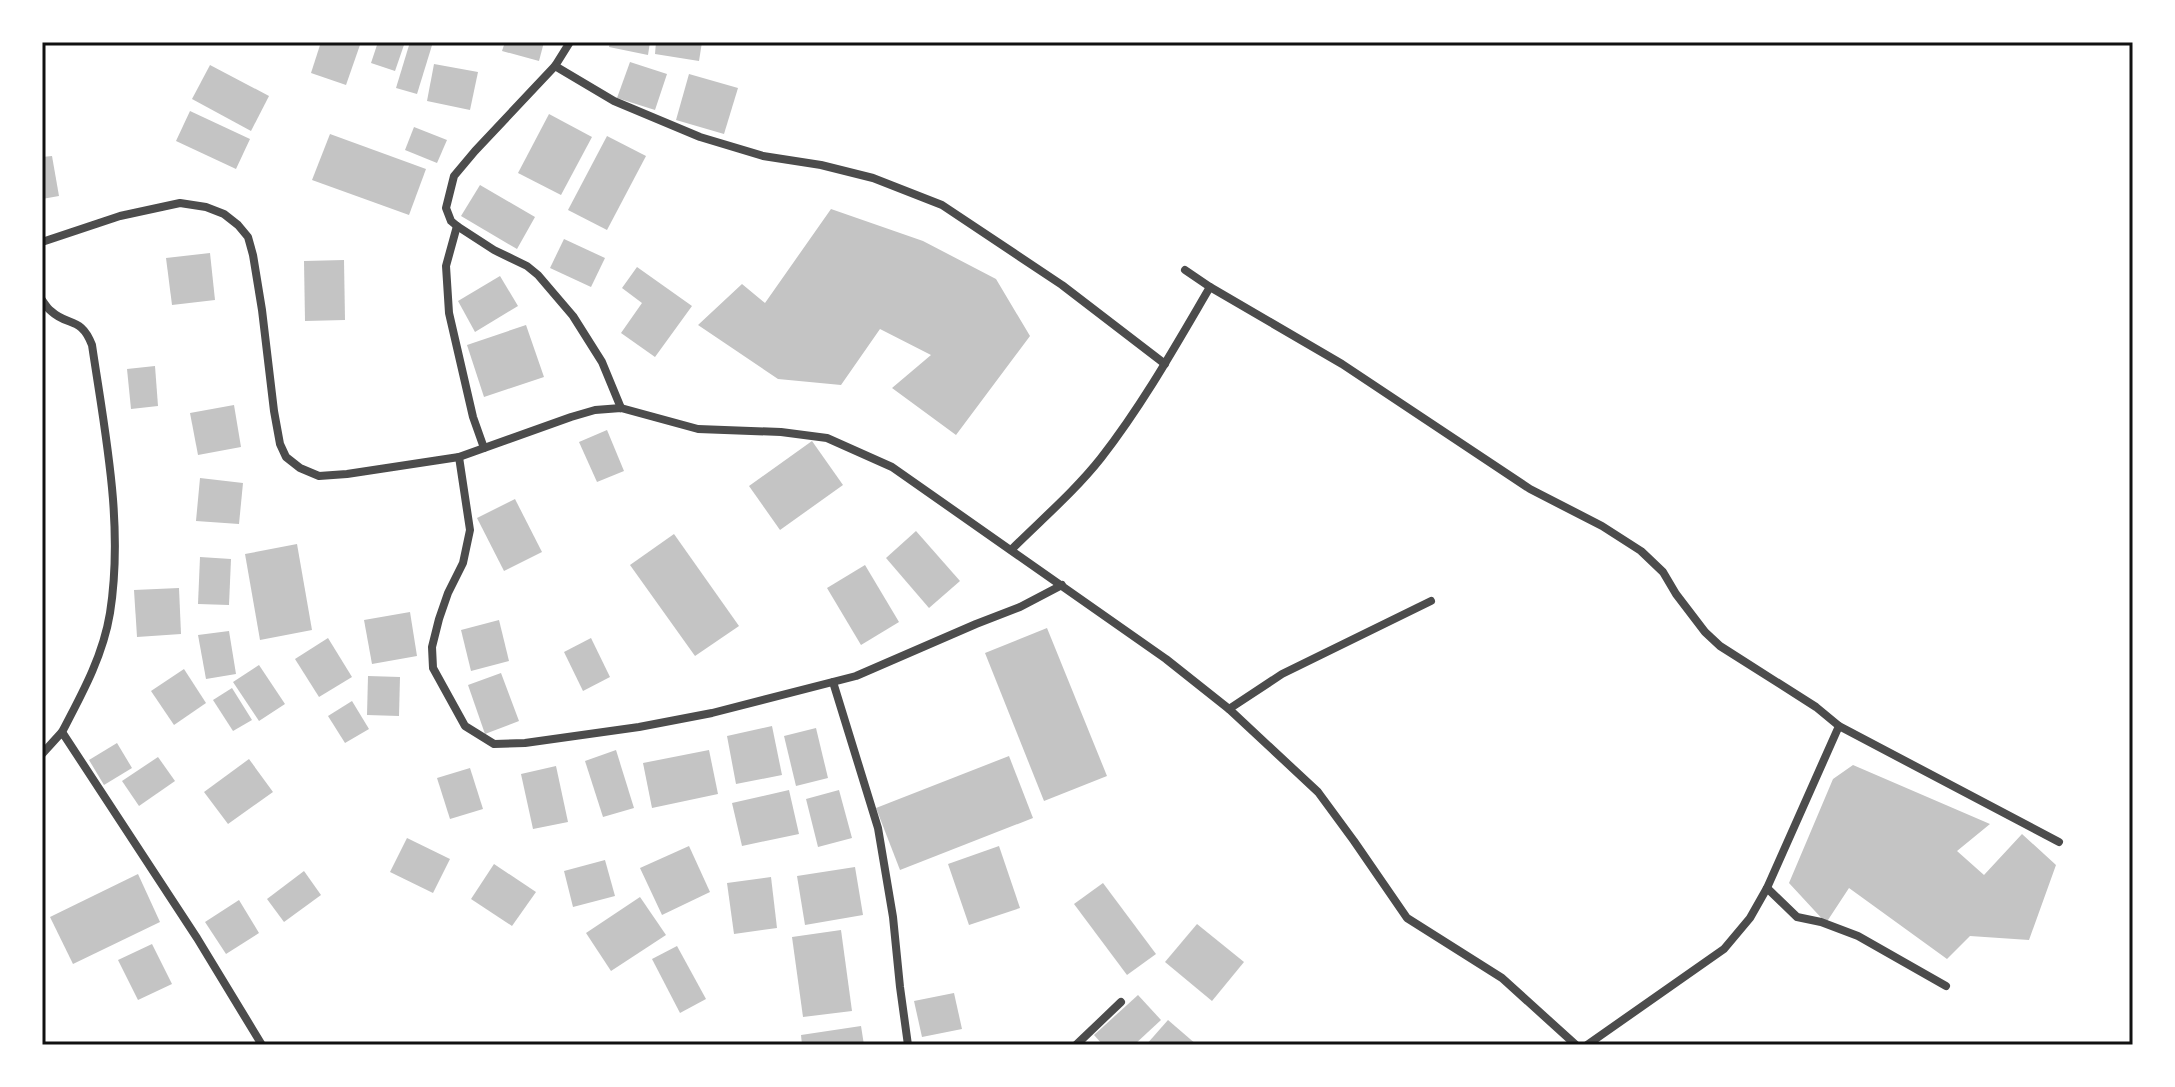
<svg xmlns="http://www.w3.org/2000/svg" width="2175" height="1087" viewBox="0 0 2175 1087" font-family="'Noto Serif',serif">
	<rect width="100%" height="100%" fill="#fff"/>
	<!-- building -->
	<g fill="#c4c4c4">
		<polygon points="321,42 361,42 346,85 311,73"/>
		<polygon points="378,42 405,42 395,71 371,63"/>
		<polygon points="410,42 433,42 417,94 396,88"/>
		<polygon points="505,42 544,42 539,61 502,51"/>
		<polygon points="610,42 650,42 648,55 609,47"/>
		<polygon points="656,42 702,42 699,61 655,54"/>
		<polygon points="630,62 667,74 655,110 617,98"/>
		<polygon points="434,64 478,72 470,110 427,101"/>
		<polygon points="210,65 269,96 251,131 192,99"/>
		<polygon points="689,74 738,88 724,134 676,120"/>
		<polygon points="190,111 250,139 236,169 176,141"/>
		<polygon points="549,114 592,137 561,195 518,173"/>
		<polygon points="414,127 447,140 437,163 405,150"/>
		<polygon points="330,134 426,169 409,215 312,180"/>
		<polygon points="607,136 646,156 607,230 568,210"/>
		<polygon points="52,156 59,196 42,199 42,157"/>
		<polygon points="480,185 535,217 517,249 461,216"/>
		<polygon points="831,209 923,241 996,279 1030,336 956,435 892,388 931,355 880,329 841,385 778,379 698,325 742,284 765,303"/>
		<polygon points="564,239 605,258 591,287 550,268"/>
		<polygon points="210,253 215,300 172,305 166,258"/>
		<polygon points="344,260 345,320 305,321 304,261"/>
		<polygon points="637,267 692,306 655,357 621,333 642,303 622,288"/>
		<polygon points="500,276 518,306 475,332 458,301"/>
		<polygon points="526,325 544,377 484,397 467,345"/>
		<polygon points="155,366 158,406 131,409 127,369"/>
		<polygon points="234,405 241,447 198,455 190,413"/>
		<polygon points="607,430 624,471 597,482 579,442"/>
		<polygon points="812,441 843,485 780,530 749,486"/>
		<polygon points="200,478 243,483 239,524 196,521"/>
		<polygon points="515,499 542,552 504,571 477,518"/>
		<polygon points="916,531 960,581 929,608 886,558"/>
		<polygon points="674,534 739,626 695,656 630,565"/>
		<polygon points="297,544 312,630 260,640 245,554"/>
		<polygon points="200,557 231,559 229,605 198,604"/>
		<polygon points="865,565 899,622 861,645 827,588"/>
		<polygon points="179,588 181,634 137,637 134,590"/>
		<polygon points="410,612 417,656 372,664 364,620"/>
		<polygon points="499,620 509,661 471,671 461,630"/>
		<polygon points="1047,628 1107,776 1044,801 985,653"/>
		<polygon points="229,631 236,674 206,679 198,635"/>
		<polygon points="328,638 352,677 319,697 295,659"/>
		<polygon points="591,638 610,677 583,691 564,652"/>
		<polygon points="259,665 285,704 259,721 233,682"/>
		<polygon points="184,669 206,703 174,725 151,691"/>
		<polygon points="501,673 519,721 485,734 468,685"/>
		<polygon points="368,676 400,677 399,716 367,715"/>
		<polygon points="232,688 252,720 233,731 213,700"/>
		<polygon points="352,701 369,729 345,743 328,716"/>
		<polygon points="772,726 782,775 736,784 727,736"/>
		<polygon points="816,728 828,778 796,786 784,736"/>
		<polygon points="117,743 132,768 104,785 89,760"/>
		<polygon points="616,750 634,808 603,817 585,761"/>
		<polygon points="709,750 718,794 652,808 643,763"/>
		<polygon points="1009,756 1033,818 900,870 876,808"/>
		<polygon points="158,757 175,781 139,806 122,781"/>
		<polygon points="249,759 273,792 228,824 204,792"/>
		<polygon points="1853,765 1990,824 1957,851 1984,875 2022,834 2056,865 2029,940 1970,936 1947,959 1849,888 1826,923 1789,883 1833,779"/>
		<polygon points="556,766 568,822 533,829 521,774"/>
		<polygon points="470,768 483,809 450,819 437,778"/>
		<polygon points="789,790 799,834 742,846 732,803"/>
		<polygon points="839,790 852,838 818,847 806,799"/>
		<polygon points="407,838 450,859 433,893 390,872"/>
		<polygon points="689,846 710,892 662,915 640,868"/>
		<polygon points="999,846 1020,908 969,925 948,864"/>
		<polygon points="605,860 615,896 573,907 564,871"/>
		<polygon points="494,864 536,892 512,926 471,899"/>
		<polygon points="855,867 863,915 805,925 797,876"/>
		<polygon points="304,871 321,895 284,922 267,899"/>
		<polygon points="138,874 160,922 73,964 50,917"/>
		<polygon points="771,877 777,928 734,934 727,883"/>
		<polygon points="1103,883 1156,954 1127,975 1074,904"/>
		<polygon points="640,897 666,935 611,971 586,933"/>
		<polygon points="239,900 259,933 226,954 205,922"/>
		<polygon points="1197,924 1244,962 1212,1001 1165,962"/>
		<polygon points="841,930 852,1011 803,1017 792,937"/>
		<polygon points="152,944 172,984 138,1000 118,960"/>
		<polygon points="677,946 706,999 680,1013 652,959"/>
		<polygon points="954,993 962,1029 922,1037 914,1001"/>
		<polygon points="1138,995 1161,1020 1134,1045 1103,1045 1094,1035"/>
		<polygon points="1168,1020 1197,1045 1146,1045"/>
		<polygon points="861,1026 864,1045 802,1045 801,1035"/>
	</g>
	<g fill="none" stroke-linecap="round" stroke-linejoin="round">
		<!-- minor -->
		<g stroke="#4c4c4c" stroke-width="8">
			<polyline points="570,42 555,66 475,151 454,176 446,208 451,221 457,226 494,250 527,266 538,275 573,316 602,362 621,408"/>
			<polyline points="555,66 614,101 700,137 763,156 821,165 873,178 942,205 1062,285 1165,364"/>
			<polyline points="457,226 446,266 449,313 473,417 484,448"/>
			<polyline points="42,242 120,216 180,203 206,207 224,214 238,225 248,237 253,255 262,310 274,411 280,444 286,457 300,468 319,476 347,474 459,457 571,417 595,410 621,408 698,429 781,432 827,438 892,467 1166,659 1229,709 1318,792 1354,841 1407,918 1502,978 1576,1045"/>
			<polyline points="1185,270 1210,287 1342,364 1530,489 1602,526 1641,551 1663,572 1676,594 1705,632 1720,646 1816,707 1839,726 1767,888 1750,918 1724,949 1587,1045"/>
			<path d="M42 300C45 304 47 308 51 311 68 327 81 316 92 345 105 433 124 524 110 613 103 656 82 694 62 732"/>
			<polyline points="459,457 470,530 463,563 448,593 439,619 432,647 433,668 465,726 494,744 525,743 639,727 712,713 856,676 976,624 1020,607 1062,585"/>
			<path d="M1011 550C1041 520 1075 491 1101 458 1143 404 1176 345 1210 287"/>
			<polyline points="833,682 878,828 893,917 900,987 908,1045"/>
			<polyline points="1229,709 1282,674 1431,601"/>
			<polyline points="1839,726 2059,842"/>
			<polyline points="42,754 62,732 197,938 262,1045"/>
			<polyline points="1767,888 1797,917 1821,922 1858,936 1946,986"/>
			<polyline points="1076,1045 1121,1002"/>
		</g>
	</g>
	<!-- border -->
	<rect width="2175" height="1087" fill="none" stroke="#ffffff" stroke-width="88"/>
	<rect x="44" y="44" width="2087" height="999" fill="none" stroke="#111" stroke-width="3"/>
</svg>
